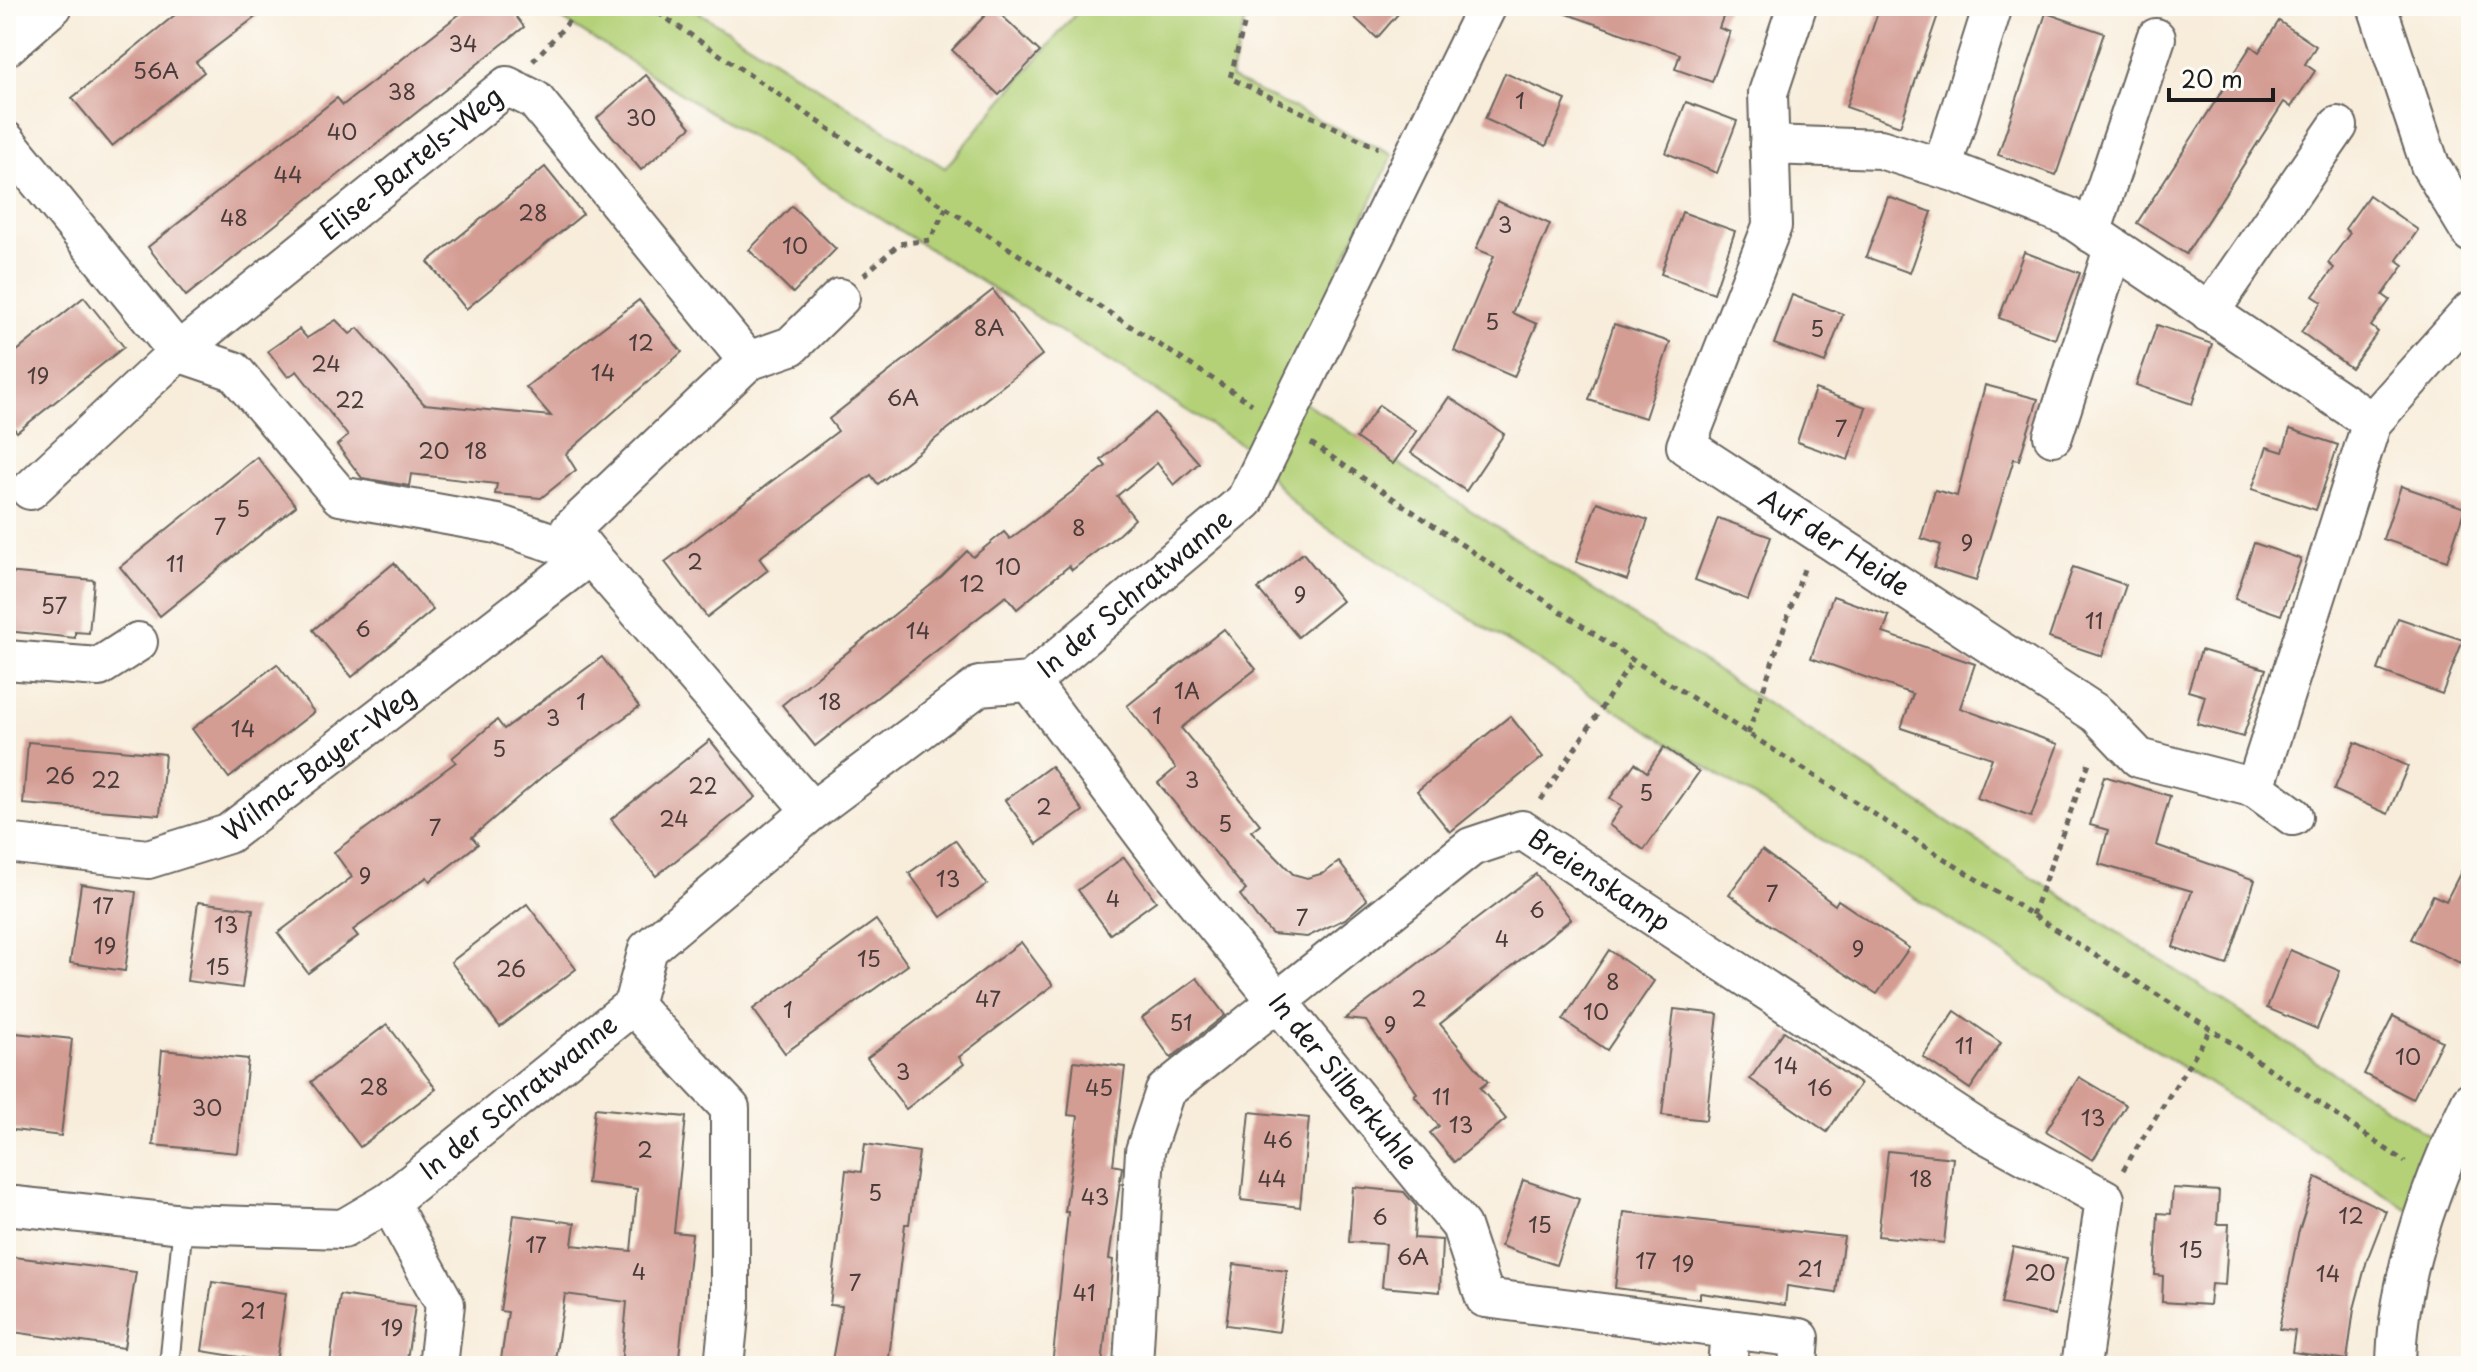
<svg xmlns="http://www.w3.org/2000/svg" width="2477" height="1372" viewBox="0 0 2477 1372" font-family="'Playpen Sans',sans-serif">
	<rect width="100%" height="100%" fill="#fdfcf7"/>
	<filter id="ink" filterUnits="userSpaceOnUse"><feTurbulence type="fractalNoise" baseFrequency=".0125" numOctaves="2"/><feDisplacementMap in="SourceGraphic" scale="16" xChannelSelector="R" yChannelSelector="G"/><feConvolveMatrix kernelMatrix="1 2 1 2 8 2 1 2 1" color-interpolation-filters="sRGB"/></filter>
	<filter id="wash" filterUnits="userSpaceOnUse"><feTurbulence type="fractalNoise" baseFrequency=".006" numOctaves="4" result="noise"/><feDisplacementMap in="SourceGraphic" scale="32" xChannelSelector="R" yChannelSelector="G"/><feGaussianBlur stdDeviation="1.8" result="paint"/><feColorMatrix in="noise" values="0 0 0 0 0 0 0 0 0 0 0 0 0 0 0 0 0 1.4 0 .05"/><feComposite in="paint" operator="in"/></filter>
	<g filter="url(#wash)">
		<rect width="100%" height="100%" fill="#f8eddb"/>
		<!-- green -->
		<polygon fill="#b4d178" stroke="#68764a" stroke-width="2" points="541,6 689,6 945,168 1082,6 1237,6 1247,14 1230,78 1393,155 1283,388 2439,1142 2411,1211 1302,512 1242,445"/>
		<g id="blocks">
			<!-- building -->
			<g fill="#d49d94">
				<polygon points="186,6 270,6 196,62 204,72 112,146 72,98"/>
				<polygon points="470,6 508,6 524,27 186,296 148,247 337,98 343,105"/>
				<polygon points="1342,6 1405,6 1377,38"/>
				<polygon points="1556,6 1727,6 1719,28 1730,32 1712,82 1675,69 1680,54 1556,10"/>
				<polygon points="1880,6 1941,6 1900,126 1846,107"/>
				<polygon points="993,7 1040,52 999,95 952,50"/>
				<polygon points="2046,13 2104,33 2056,175 1998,155"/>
				<polygon points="2279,21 2316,46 2305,64 2315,71 2291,107 2284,102 2186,254 2137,223 2251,46 2259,52"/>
				<polygon points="1505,73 1566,100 1546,146 1485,119"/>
				<polygon points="646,75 691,127 641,170 597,118"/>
				<polygon points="1686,102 1737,121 1717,173 1666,153"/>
				<polygon points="545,167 583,214 466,309 428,262"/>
				<polygon points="2369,195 2418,230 2397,260 2404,265 2383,295 2390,300 2371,326 2378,332 2351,368 2301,332 2322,302 2313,296 2334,268 2328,263 2350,233 2345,229"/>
				<polygon points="1888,197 1932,212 1910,273 1866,257"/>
				<polygon points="1497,201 1550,224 1512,313 1537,324 1514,377 1454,351 1494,256 1476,249"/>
				<polygon points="792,206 836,249 793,293 749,250"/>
				<polygon points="1682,212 1735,231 1714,293 1661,274"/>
				<polygon points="2024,252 2080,273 2055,339 1999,318"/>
				<polygon points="993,290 1042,355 878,484 871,475 759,558 768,570 707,617 665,562 838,431 829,419"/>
				<polygon points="1792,295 1843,314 1825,363 1774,344"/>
				<polygon points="84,297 124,347 17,432 6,418 6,360"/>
				<polygon points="639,300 682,352 566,454 576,470 541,498 495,494 497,484 411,474 409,486 362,478 337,445 348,436 297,371 288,377 268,351 299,329 307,338 336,320 350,334 358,328 424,404 551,416 526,387"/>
				<polygon points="1614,324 1670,342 1645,418 1589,400"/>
				<polygon points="2157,325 2212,344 2192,404 2136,385"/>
				<polygon points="1985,385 2038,399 2019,460 2014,459 1976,581 1934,568 1941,545 1921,538 1935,490 1957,496"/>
				<polygon points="1815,389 1866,407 1848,460 1797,442"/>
				<polygon points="1449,397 1504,434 1466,491 1411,453"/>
				<polygon points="1379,405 1416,431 1393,464 1356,438"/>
				<polygon points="1155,413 1199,463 1174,485 1157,463 1117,496 1135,519 1119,534 1072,570 1069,566 1017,609 1006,596 815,746 782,705 942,576 967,551 973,557 1004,532 1010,539 1106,466 1101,460"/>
				<polygon points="2290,429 2338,445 2316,510 2252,489 2267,447 2283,452"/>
				<polygon points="257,457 296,506 160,616 120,567"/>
				<polygon points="2401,486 2465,508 2447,561 2383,539"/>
				<polygon points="1597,502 1648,520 1627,580 1576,562"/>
				<polygon points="1718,518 1771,537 1748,600 1695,580"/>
				<polygon points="2254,543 2301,559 2281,615 2235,599"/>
				<polygon points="1303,553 1342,601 1298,637 1258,589"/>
				<polygon points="394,563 433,610 352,677 313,630"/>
				<polygon points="2073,567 2126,585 2102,656 2049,638"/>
				<polygon points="6,572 94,580 89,633 75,632 75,638 6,631"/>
				<polygon points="1833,596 1889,616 1883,633 1975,664 1960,708 2058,744 2031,817 1977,798 1992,758 1901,728 1913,694 1811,658"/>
				<polygon points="2398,618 2463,640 2442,694 2378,670"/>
				<polygon points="1224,629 1256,669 1181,728 1260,824 1251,831 1293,874 1307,878 1324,873 1339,862 1367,900 1345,919 1307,937 1272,934 1258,919 1240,895 1246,890 1158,783 1176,768 1127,706"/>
				<polygon points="2201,650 2266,669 2243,737 2197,724 2205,696 2188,691"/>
				<polygon points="602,657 639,707 543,776 472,837 478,844 430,881 427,877 353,930 358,936 308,973 278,933 352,877 334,852 456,762 452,758 497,720 504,729"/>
				<polygon points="277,664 314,712 229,778 192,729"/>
				<polygon points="1510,716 1543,757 1450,832 1417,791"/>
				<polygon points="710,740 756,797 656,876 611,819"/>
				<polygon points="28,742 165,754 160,815 23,804"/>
				<polygon points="2355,742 2408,766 2388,814 2334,790"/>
				<polygon points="1664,747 1699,772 1644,850 1609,825 1622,806 1610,798 1635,763 1647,772"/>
				<polygon points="1051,766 1083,811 1037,844 1005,800"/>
				<polygon points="2104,776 2170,796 2156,845 2255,880 2227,965 2173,947 2192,891 2099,864 2108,830 2090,825"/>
				<polygon points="955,840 987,884 941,917 909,873"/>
				<polygon points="1762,850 1835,905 1838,900 1909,948 1877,994 1770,925 1729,894"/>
				<polygon points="2471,852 2471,940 2460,963 2411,939 2433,895 2446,901"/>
				<polygon points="1124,857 1156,901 1110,934 1078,890"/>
				<polygon points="1536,874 1571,919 1440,1024 1488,1082 1480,1088 1506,1119 1454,1162 1430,1133 1439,1126 1414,1095 1417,1093 1366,1021 1345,1019"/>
				<polygon points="81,884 136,892 125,971 70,963"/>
				<polygon points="198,902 253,909 242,988 187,981"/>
				<polygon points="527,904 576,969 500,1027 451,962"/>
				<polygon points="876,920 908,965 785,1053 753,1009"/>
				<polygon points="1021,942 1053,985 959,1057 964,1064 906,1109 867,1058"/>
				<polygon points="1609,950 1654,981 1607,1050 1563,1020"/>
				<polygon points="2290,950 2340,971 2317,1029 2267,1008"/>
				<polygon points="1197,978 1225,1015 1171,1058 1142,1018"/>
				<polygon points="1674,1009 1718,1014 1706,1120 1662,1115"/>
				<polygon points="1955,1011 2001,1043 1970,1089 1923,1057"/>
				<polygon points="2393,1016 2442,1041 2413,1099 2364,1074"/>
				<polygon points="387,1024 436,1089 360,1147 311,1082"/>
				<polygon points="1784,1031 1860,1084 1827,1132 1750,1079"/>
				<polygon points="6,1032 72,1039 61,1136 6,1129"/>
				<polygon points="162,1050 248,1059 238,1153 153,1145"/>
				<polygon points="1074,1061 1125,1067 1113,1165 1122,1167 1109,1259 1113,1260 1102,1366 1052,1366 1068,1212 1065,1212 1078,1116 1068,1115"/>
				<polygon points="2079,1077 2126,1105 2093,1160 2046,1131"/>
				<polygon points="595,1108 686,1117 674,1232 692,1234 678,1366 621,1366 627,1302 565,1294 554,1366 500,1366 508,1312 500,1311 514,1215 575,1223 572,1245 631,1251 637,1189 587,1183"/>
				<polygon points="1250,1112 1309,1118 1300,1207 1241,1200"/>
				<polygon points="865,1144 919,1152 909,1224 905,1224 888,1366 831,1366 842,1306 830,1305 846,1170 861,1172"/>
				<polygon points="1888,1151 1953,1158 1944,1243 1878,1236"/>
				<polygon points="2316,1177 2386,1211 2367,1260 2354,1309 2347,1360 2292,1352 2295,1331 2279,1329 2298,1234"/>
				<polygon points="1523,1180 1579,1199 1556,1265 1501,1246"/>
				<polygon points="1353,1187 1404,1192 1416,1206 1414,1238 1442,1240 1440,1292 1382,1287 1386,1244 1349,1242"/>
				<polygon points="2173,1188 2219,1191 2217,1224 2229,1224 2225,1285 2211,1284 2209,1305 2162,1302 2163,1276 2155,1275 2158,1213 2171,1214"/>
				<polygon points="1624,1212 1844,1237 1836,1293 1787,1286 1785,1305 1700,1293 1700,1299 1615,1288"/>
				<polygon points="2013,1247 2067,1258 2055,1315 2001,1304"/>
				<polygon points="6,1256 136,1272 124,1348 6,1331"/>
				<polygon points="1234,1264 1287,1271 1279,1332 1226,1325"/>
				<polygon points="212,1282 286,1293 276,1363 202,1351"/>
				<polygon points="340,1295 415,1306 406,1366 330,1363"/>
			</g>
		</g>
	</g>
	<g filter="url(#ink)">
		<use href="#blocks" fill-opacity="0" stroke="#69655f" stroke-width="2"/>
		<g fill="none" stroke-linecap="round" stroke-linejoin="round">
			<defs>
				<polyline id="lane" points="169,1366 183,1224"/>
				<g id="street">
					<path id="s1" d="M1797 6 1768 93 1772 226 1686 446 2097 714 2139 758 2255 788"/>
					<polyline points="2377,6 2430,165 2471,233"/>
					<polyline points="6,47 53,6"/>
					<polyline points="6,141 178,352 234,371 340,496 497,524 590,555 812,811"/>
					<polyline points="1769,145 1880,149 1954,172 2067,216 2372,422"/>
					<polyline points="1942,168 1993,6"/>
					<polyline points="2091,233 2156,38"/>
					<polyline points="2209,313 2338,126"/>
					<polyline points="2053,436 2113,249"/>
					<path id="s2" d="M30 490 178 352 507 86 535 100 748 361"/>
					<polyline points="6,660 99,667 138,642"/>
					<path id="s3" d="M1030 682 1172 872 1461 1226 1485 1298 1800 1338 1798 1366"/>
					<polyline points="2293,816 2255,788 2372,422 2471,311"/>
					<path id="s4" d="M6 843 148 859 228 834 590 555 570 530 748 361 791 346 840 298"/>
					<polyline points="633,1005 730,1108 730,1306 724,1366"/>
					<polyline points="389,1202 445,1304 438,1366"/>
					<path id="s5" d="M6 1205 183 1224 343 1229 389 1202 633 1005 648 949 812 811 979 686 1030 682 1245 501 1487 6"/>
					<path id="s6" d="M1133 1366 1145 1151 1165 1091 1471 847 1522 830 1981 1131 2105 1199 2081 1366"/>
					<polyline points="1727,1366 1730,1331"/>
					<path d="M2396 1366C2397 1275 2432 1181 2471 1101"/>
				</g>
			</defs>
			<!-- lane casing -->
			<use href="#lane" stroke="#69655f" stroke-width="22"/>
			<!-- street casing -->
			<use href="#street" stroke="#69655f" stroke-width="42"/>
			<!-- path -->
			<g stroke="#69655f" stroke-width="5" stroke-dasharray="6 6" stroke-linecap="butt">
				<polyline points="648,6 946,208 1252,404"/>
				<polyline points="1237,6 1247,14 1230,78 1378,148"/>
				<polyline points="533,61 566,25 578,6"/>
				<polyline points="864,275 899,244 930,240 946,208"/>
				<polyline points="1311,443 1633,660 2211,1029 2405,1162"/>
				<polyline points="1748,734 1805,566"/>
				<polyline points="1541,800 1633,660"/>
				<polyline points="2032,915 2090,760"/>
				<polyline points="2123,1170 2211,1029"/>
			</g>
			<!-- lane -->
			<use href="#lane" stroke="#fff" stroke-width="18"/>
			<!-- street -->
			<use href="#street" stroke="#fff" stroke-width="38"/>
		</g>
	</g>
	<g text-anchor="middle" stroke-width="6" stroke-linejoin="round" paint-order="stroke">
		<!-- number labels -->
		<g font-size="22" fill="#4a3c3a">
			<text x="463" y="52">34</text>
			<text x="156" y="79">56A</text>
			<text x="402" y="100">38</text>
			<text x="1520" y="109">1</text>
			<text x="641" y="126">30</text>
			<text x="342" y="140">40</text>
			<text x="288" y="183">44</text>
			<text x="533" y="221">28</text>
			<text x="234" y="226">48</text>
			<text x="1505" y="233">3</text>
			<text x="795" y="254">10</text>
			<text x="1492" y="330">5</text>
			<text x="989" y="336">8A</text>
			<text x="1817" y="337">5</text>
			<text x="641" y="351">12</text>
			<text x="326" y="372">24</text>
			<text x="603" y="381">14</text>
			<text x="38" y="384">19</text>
			<text x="903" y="406">6A</text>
			<text x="350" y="408">22</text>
			<text x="1841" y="437">7</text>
			<text x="434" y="459">20</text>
			<text x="476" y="459">18</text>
			<text x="243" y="517">5</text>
			<text x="220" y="535">7</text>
			<text x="1079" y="536">8</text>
			<text x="1967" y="551">9</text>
			<text x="695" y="570">2</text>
			<text x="175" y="572">11</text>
			<text x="1008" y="575">10</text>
			<text x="972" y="592">12</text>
			<text x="1300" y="603">9</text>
			<text x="54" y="614">57</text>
			<text x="2094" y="629">11</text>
			<text x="363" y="637">6</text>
			<text x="918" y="639">14</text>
			<text x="1187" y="699">1A</text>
			<text x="581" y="710">1</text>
			<text x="830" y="710">18</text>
			<text x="1157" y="724">1</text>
			<text x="553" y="726">3</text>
			<text x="243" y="737">14</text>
			<text x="499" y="757">5</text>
			<text x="60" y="784">26</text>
			<text x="106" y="788">22</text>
			<text x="1192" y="788">3</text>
			<text x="703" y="794">22</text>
			<text x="1646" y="801">5</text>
			<text x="1044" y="815">2</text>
			<text x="674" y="827">24</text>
			<text x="1225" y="832">5</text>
			<text x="435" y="836">7</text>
			<text x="365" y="884">9</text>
			<text x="948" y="887">13</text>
			<text x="1772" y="902">7</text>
			<text x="1113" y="907">4</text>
			<text x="103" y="914">17</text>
			<text x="1537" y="918">6</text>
			<text x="1302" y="926">7</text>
			<text x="226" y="933">13</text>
			<text x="1502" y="947">4</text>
			<text x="105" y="954">19</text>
			<text x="1858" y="957">9</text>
			<text x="869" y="967">15</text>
			<text x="218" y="975">15</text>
			<text x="511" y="977">26</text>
			<text x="1613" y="990">8</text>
			<text x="988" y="1007">47</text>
			<text x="1419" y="1007">2</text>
			<text x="788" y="1018">1</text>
			<text x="1596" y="1020">10</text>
			<text x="1181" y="1031">51</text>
			<text x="1390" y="1033">9</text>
			<text x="1964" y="1054">11</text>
			<text x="2408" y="1065">10</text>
			<text x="1786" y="1074">14</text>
			<text x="903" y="1080">3</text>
			<text x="374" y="1095">28</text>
			<text x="1099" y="1096">45</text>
			<text x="1820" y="1096">16</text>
			<text x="1441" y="1105">11</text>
			<text x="207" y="1116">30</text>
			<text x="2093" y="1126">13</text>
			<text x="1461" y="1133">13</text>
			<text x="1278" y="1148">46</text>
			<text x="645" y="1158">2</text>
			<text x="1272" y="1187">44</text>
			<text x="1921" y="1187">18</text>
			<text x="875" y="1201">5</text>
			<text x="1095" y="1205">43</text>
			<text x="2351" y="1224">12</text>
			<text x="1380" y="1225">6</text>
			<text x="1540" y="1233">15</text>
			<text x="536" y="1253">17</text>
			<text x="2191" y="1258">15</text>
			<text x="1413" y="1265">6A</text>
			<text x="1646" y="1269">17</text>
			<text x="1683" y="1272">19</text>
			<text x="1810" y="1277">21</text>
			<text x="639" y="1280">4</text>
			<text x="2040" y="1281">20</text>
			<text x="2328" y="1282">14</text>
			<text x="855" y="1291">7</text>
			<text x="1084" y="1301">41</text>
			<text x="253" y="1319">21</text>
			<text x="392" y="1336">19</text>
		</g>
		<!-- street labels -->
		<g font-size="26" fill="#1c1c1c" stroke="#fdfcf7">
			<text dy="9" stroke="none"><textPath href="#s2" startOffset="502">Elise-Bartels-Weg</textPath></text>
			<text dy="9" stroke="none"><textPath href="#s1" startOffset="638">Auf der Heide</textPath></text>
			<text dy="9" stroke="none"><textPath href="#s5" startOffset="1374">In der Schratwanne</textPath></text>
			<text dy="9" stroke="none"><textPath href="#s4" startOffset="342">Wilma-Bayer-Weg</textPath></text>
			<text dy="9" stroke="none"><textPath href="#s6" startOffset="816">Breienskamp</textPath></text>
			<text dy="9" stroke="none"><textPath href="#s3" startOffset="508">In der Silberkuhle</textPath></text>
			<text dy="9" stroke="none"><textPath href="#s5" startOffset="558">In der Schratwanne</textPath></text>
		</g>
	</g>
	<!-- margin -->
	<rect width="2477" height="1372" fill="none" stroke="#fdfcf7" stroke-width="32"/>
	<!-- scale -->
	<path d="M2169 88v12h104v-12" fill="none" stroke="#1c1c1c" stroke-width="4"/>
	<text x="2181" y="88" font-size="24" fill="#1c1c1c" stroke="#fdfcf7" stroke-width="6" paint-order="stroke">20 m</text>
</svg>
